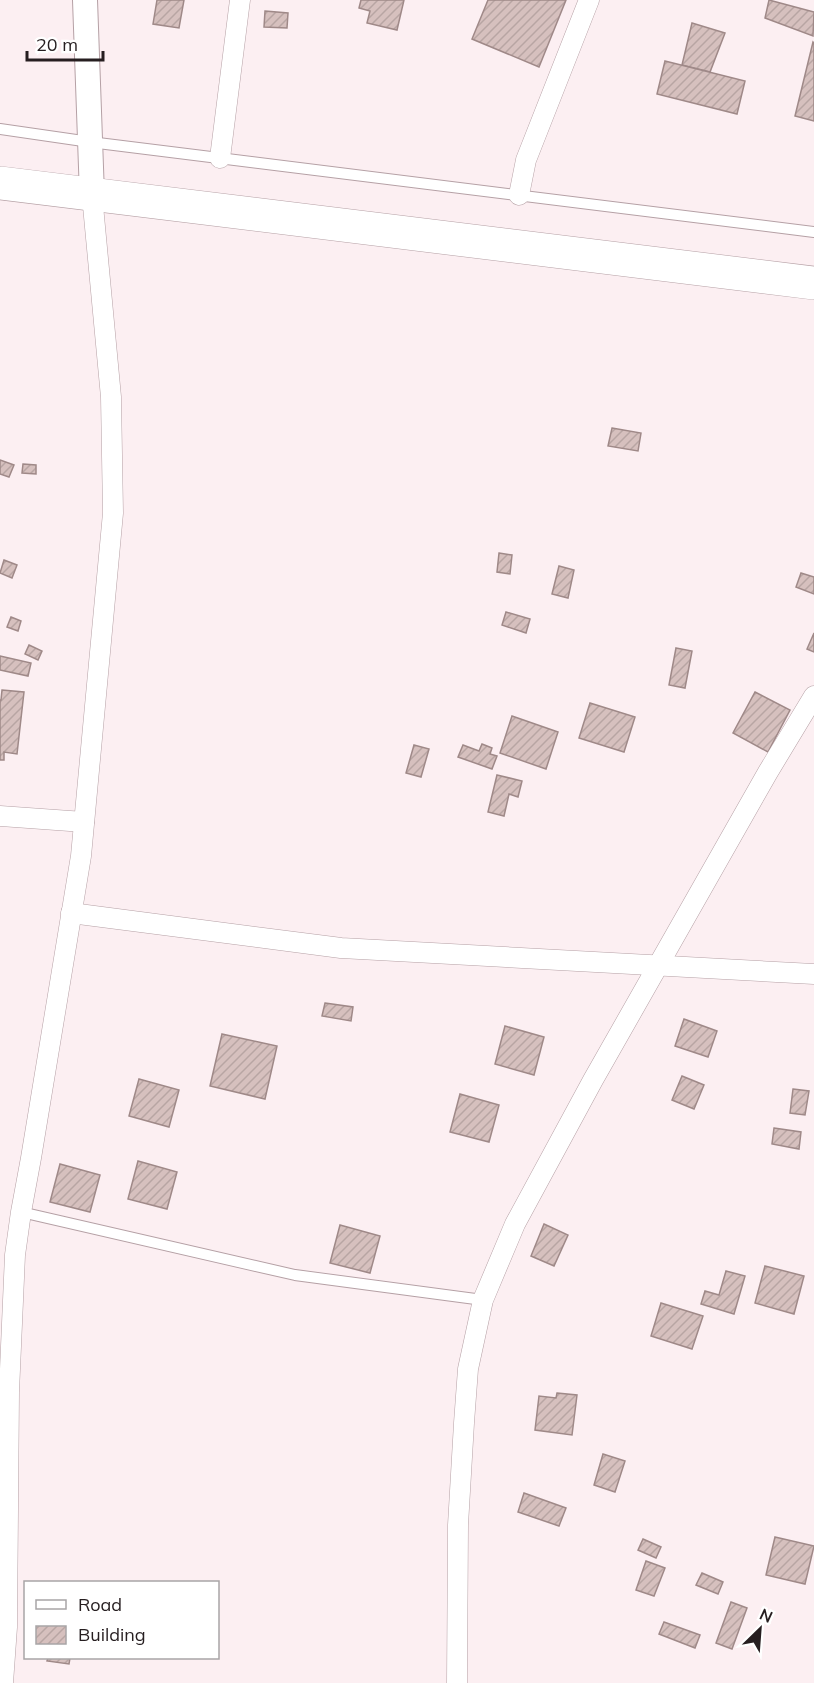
<svg xmlns="http://www.w3.org/2000/svg" width="814" height="1683" viewBox="0 0 814 1683" font-family="Mulish,sans-serif">
	<defs>
		<pattern id="building-hatch" width="6" height="6" patternUnits="userSpaceOnUse" patternTransform="scale(1.5)"><rect width="6" height="6" fill="#d6c0be"/><path d="M-1 1l2-2M0 6l6-6M5 7l2-2" fill="none" stroke="#b8a5a3"/></pattern>
	</defs>
	<rect width="100%" height="100%" fill="#fceff2"/>
	<!-- building -->
	<g fill="url(#building-hatch)" stroke="#9f8988" stroke-width="1.5">
		<polygon points="157,0 184,0 179,28 153,24"/>
		<polygon points="361,0 404,0 397,30 367,23 370,11 359,8"/>
		<polygon points="488,0 566,0 539,67 472,39"/>
		<polygon points="769,0 814,12 813,36 765,18"/>
		<polygon points="265,11 288,13 287,28 264,27"/>
		<polygon points="692,23 725,33 710,72 682,65"/>
		<polygon points="813,42 814,43 814,121 795,116"/>
		<polygon points="665,61 745,81 737,114 657,94"/>
		<polygon points="612,428 641,433 638,451 608,446"/>
		<polygon points="0,460 14,465 9,477 0,474"/>
		<polygon points="23,464 36,465 36,474 22,473"/>
		<polygon points="499,553 512,555 510,574 497,572"/>
		<polygon points="4,560 17,565 12,578 0,573"/>
		<polygon points="559,566 574,570 568,598 552,594"/>
		<polygon points="801,573 814,577 814,594 796,587"/>
		<polygon points="506,612 530,619 526,633 502,625"/>
		<polygon points="11,617 21,621 18,631 7,627"/>
		<polygon points="814,633 814,652 807,649"/>
		<polygon points="29,645 42,651 38,660 25,654"/>
		<polygon points="676,648 692,651 685,688 669,685"/>
		<polygon points="0,656 31,663 28,676 0,670"/>
		<polygon points="2,690 24,692 17,754 4,752 4,760 0,760 0,700 1,700"/>
		<polygon points="755,692 790,710 768,752 733,733"/>
		<polygon points="590,703 635,717 624,752 579,738"/>
		<polygon points="512,716 558,732 546,769 500,753"/>
		<polygon points="482,744 492,748 490,754 497,756 492,769 458,757 463,745 479,751"/>
		<polygon points="414,745 429,749 421,777 406,773"/>
		<polygon points="497,775 522,781 518,797 509,794 504,816 488,812"/>
		<polygon points="325,1003 353,1007 351,1021 322,1016"/>
		<polygon points="684,1019 717,1031 708,1057 675,1046"/>
		<polygon points="505,1026 544,1037 534,1075 495,1064"/>
		<polygon points="222,1034 277,1046 265,1099 210,1086"/>
		<polygon points="682,1076 704,1085 694,1109 672,1100"/>
		<polygon points="139,1079 179,1090 169,1127 129,1116"/>
		<polygon points="793,1089 809,1091 805,1115 790,1113"/>
		<polygon points="460,1094 499,1105 489,1142 450,1132"/>
		<polygon points="774,1128 801,1132 799,1149 772,1144"/>
		<polygon points="138,1161 177,1172 167,1209 128,1199"/>
		<polygon points="60,1164 100,1175 90,1212 50,1202"/>
		<polygon points="544,1224 568,1235 554,1266 531,1256"/>
		<polygon points="340,1225 380,1236 370,1273 330,1263"/>
		<polygon points="765,1266 804,1276 794,1314 755,1303"/>
		<polygon points="726,1271 745,1276 734,1314 701,1304 705,1291 719,1295"/>
		<polygon points="661,1303 703,1316 692,1349 651,1336"/>
		<polygon points="557,1393 577,1395 572,1435 535,1430 539,1396 556,1398"/>
		<polygon points="603,1454 625,1461 615,1492 594,1485"/>
		<polygon points="524,1493 566,1508 559,1526 518,1512"/>
		<polygon points="775,1537 814,1546 805,1584 766,1575"/>
		<polygon points="643,1539 661,1547 656,1558 638,1550"/>
		<polygon points="646,1561 665,1568 654,1596 636,1590"/>
		<polygon points="702,1573 723,1582 718,1594 696,1585"/>
		<polygon points="731,1602 747,1608 732,1649 716,1643"/>
		<polygon points="664,1622 700,1635 695,1648 659,1634"/>
		<polygon points="48,1658 70,1658 69,1664 47,1661"/>
	</g>
	<g fill="none" stroke-linecap="round" stroke-linejoin="round">
		<defs>
			<g id="service">
				<polyline points="0,129 90,142 814,232"/>
				<polyline points="21,1212 295,1275 483,1300"/>
			</g>
			<g id="minor">
				<polyline points="220,158 240,0"/>
				<polyline points="519,195 526,160 589,0"/>
				<polyline points="0,816 84,822"/>
				<polyline points="71,913 341,948 814,974"/>
				<polyline points="3,1683 7,1627 9,1392 15,1255 21,1212 31,1158 81,856 113,513 111,397 92,195"/>
				<polyline points="457,1683 458,1525 464,1423 468,1369 483,1300 515,1224 593,1080 768,772 814,696"/>
			</g>
			<polyline id="tertiary" points="85,0 92,195"/>
			<polyline id="trunk" points="0,183 814,283"/>
		</defs>
		<!-- service casing -->
		<use href="#service" stroke="#b5a0a5" stroke-width="12"/>
		<!-- minor casing -->
		<use href="#minor" stroke="#b5a0a5" stroke-width="21"/>
		<!-- tertiary casing -->
		<use href="#tertiary" stroke="#b5a0a5" stroke-width="26"/>
		<!-- trunk casing -->
		<use href="#trunk" stroke="#b5a0a5" stroke-width="34"/>
		<!-- service -->
		<use href="#service" stroke="#fff" stroke-width="10"/>
		<!-- minor -->
		<use href="#minor" stroke="#fff" stroke-width="20"/>
		<!-- tertiary -->
		<use href="#tertiary" stroke="#fff" stroke-width="24"/>
		<!-- trunk -->
		<use href="#trunk" stroke="#fff" stroke-width="33"/>
	</g>
	<!-- legend -->
	<rect x="24" y="1581" width="195" height="78" fill="#ffffff" stroke="#a8a5a6" stroke-width="1.5"/>
	<rect x="36" y="1600" width="30" height="9" fill="#ffffff" stroke="#a8a5a6" stroke-width="1.5"/>
	<text x="78" y="1611" font-size="18" fill="#261e20">Road</text>
	<rect x="36" y="1626" width="30" height="18" fill="url(#building-hatch)" stroke="#a8a5a6" stroke-width="1.5"/>
	<text x="78" y="1641" font-size="18" fill="#261e20">Building</text>
	<!-- north arrow -->
	<g transform="translate(760 1629) rotate(25)" stroke="#ffffff" stroke-width="4.5" paint-order="stroke">
	<path d="M0-4.5L10 22L0 15L-10 22Z" fill="#261e20"/>
	<text y="-9" font-size="16" font-weight="bold" text-anchor="middle" fill="#261e20">N</text>
	</g>
	<!-- scale -->
	<path d="M27 51v9h76v-9" fill="none" stroke="#261e20" stroke-width="3"/>
	<text x="36" y="51" font-size="18" fill="#261e20" stroke="#ffffff" stroke-width="4.5" paint-order="stroke">20 m</text>
</svg>
